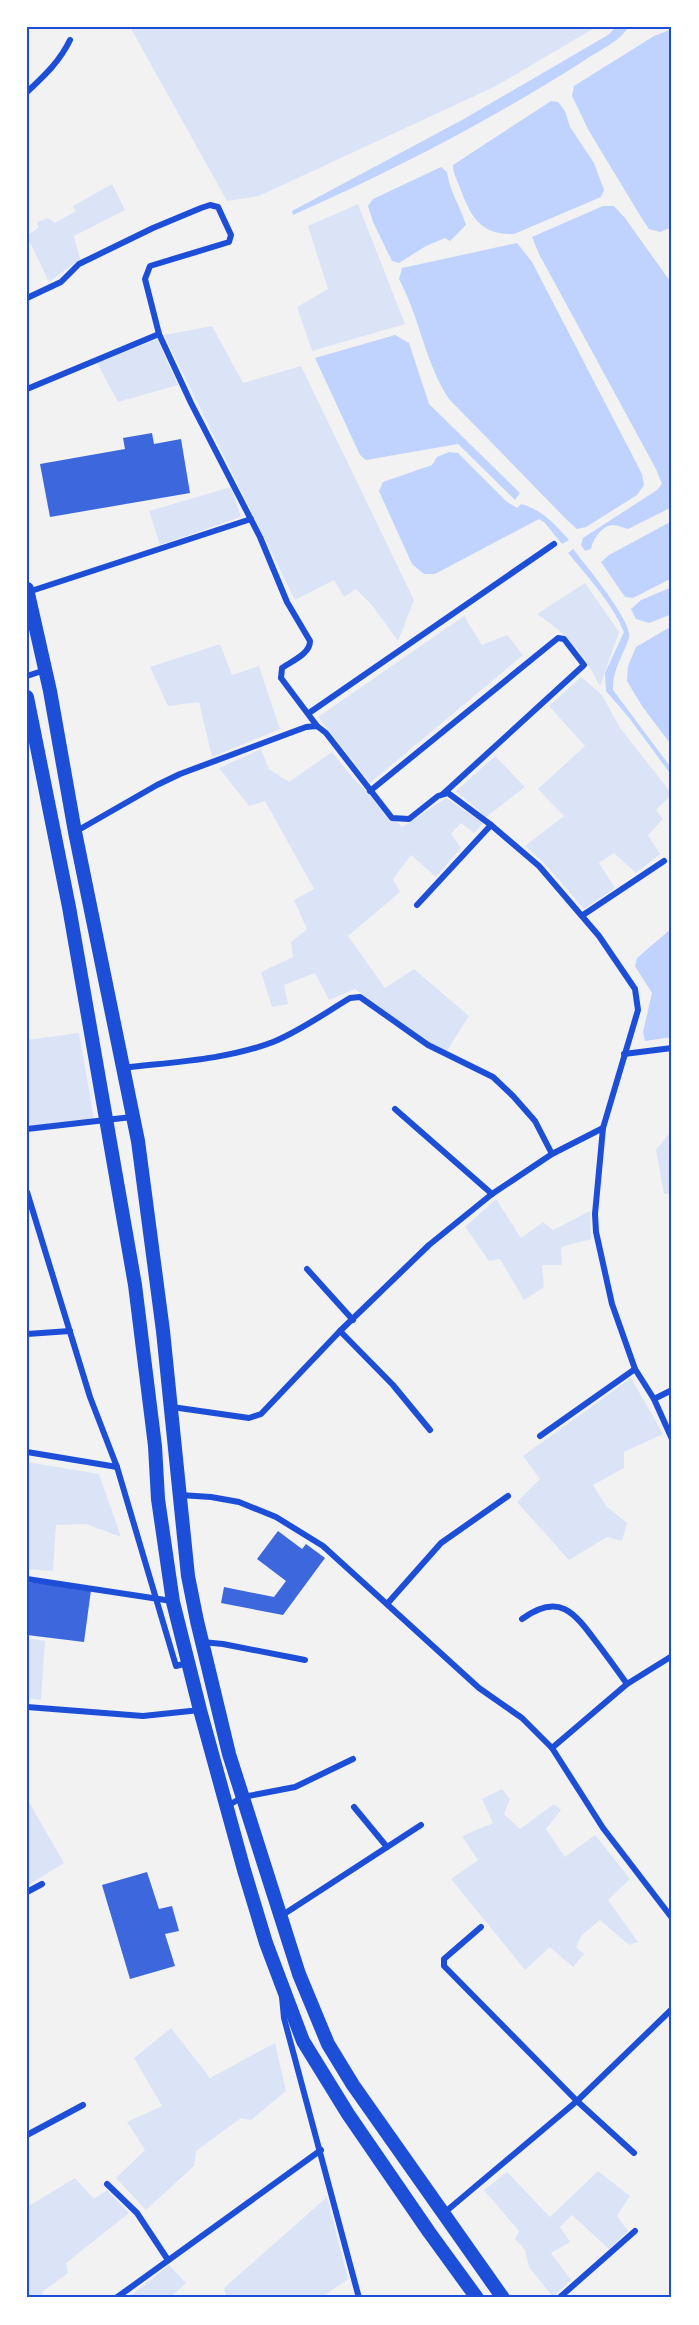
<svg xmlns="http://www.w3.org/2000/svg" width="699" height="2325" viewBox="0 0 699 2325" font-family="Mulish,sans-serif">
	<rect width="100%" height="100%" fill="#f2f2f2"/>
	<!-- green -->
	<g fill="#dbe4f7">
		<polygon points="130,27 596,27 496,86 259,196 227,201"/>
		<polygon points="112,184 125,210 74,236 80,259 49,282 27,236 38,228 37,222 48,218 55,223 76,211 73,206"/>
		<polygon points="358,204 405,324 312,351 297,307 328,289 308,226"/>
		<polygon points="212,326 243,383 301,366 414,600 398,641 371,604 356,589 344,597 334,580 295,600 164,335"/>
		<polygon points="157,339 178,385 118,402 97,363"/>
		<polygon points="231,487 241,517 160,545 149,511"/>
		<path d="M585 583 619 632 600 686C582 651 569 636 537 614Z"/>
		<polygon points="464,616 482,645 507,635 523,655 370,783 318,717"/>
		<polygon points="220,644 232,675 259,666 280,729 212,757 199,702 168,706 150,667"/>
		<polygon points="581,677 602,695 620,728 672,794 656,810 663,819 648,835 660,854 636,873 614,853 599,863 615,888 584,909 544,863 525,846 564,816 538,789 585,746 549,706"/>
		<polygon points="261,749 269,769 289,782 332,752 353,778 402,827 446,798 483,823 474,833 461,823 451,834 461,848 436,877 411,855 393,879 400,892 348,936 385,988 414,969 469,1016 445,1054 355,989 329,1000 315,973 284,985 288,1004 272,1007 261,972 293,957 291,942 307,929 294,900 314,889 265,801 249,806 219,768"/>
		<polygon points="495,756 525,787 486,817 456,791"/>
		<polygon points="79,1033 94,1119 27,1126 27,1040"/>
		<polygon points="671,1054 672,1193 664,1194 656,1150 669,1134"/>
		<polygon points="496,1199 521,1238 543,1222 553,1230 590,1211 591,1239 561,1247 562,1265 542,1265 544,1287 524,1300 500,1259 489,1261 465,1227"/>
		<polygon points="631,1378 663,1434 624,1452 624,1468 593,1485 606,1506 627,1523 622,1541 607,1537 569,1560 517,1502 540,1479 523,1456"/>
		<polygon points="27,1462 99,1474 121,1537 86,1524 56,1525 53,1571 27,1569"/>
		<polygon points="27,1638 45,1641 41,1700 27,1698"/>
		<polygon points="502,1789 510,1799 504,1814 520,1829 554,1804 561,1810 546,1829 565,1857 595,1835 630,1879 608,1900 638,1942 629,1945 600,1920 581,1936 576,1947 584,1954 573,1967 550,1947 525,1970 451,1879 478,1860 462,1836 493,1823 482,1799"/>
		<polygon points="27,1799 64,1863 27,1886"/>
		<polygon points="171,2028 210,2078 275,2043 286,2091 251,2120 241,2118 196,2151 194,2166 146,2210 116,2178 145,2150 127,2122 162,2106 134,2058"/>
		<polygon points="598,2171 630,2196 617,2216 628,2231 609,2249 572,2215 560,2227 570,2242 551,2253 571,2280 553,2297 529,2267 525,2250 515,2239 519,2231 484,2190 507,2172 550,2217"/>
		<polygon points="75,2178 94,2199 107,2190 129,2213 66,2263 68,2273 42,2292 45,2298 27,2298 27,2207"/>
		<polygon points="327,2197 348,2279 321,2298 227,2298 224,2288"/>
		<polygon points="169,2265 186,2283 170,2298 128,2298"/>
	</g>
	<!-- water -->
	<g fill="#bfd3fe">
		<path d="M616 27H628C621 41 598 51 585 60 493 119 393 171 293 215L292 211 462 120 608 35Z"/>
		<polygon points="672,29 672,227 660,232 649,229 641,217 589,131 572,96 574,86 654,36"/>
		<path d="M551 101 558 102 565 111 570 127 594 163 604 190 601 197 514 234C480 235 471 217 460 188 457 180 453 173 453 165Z"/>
		<path d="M441 167 447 172C450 193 460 205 466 225L450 241 445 238 426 246 399 263 392 261 373 222 368 206 373 199Z"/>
		<path d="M603 206H614L625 218 672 284V507L628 529C624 528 617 525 614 525 602 525 593 539 591 549L585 551 581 545 583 538 657 490 662 484 656 469 539 254 532 237Z"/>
		<path d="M517 243 532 262 642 474 644 485 637 495 586 527 577 529 567 520 449 399C425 363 420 318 399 279L402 268Z"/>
		<polygon points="395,335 409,343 429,404 520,493 515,500 458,444 366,460 360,455 315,358"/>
		<path d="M449 452 458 453 507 502 517 508 521 504C541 509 556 525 569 540L562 544 545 523 539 519 435 574H424L412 564 379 491 383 482 432 465 437 457Z"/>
		<polygon points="672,521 672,578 633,598 625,597 601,562 609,555"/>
		<path d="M573 549C584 563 634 623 629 638 623 656 612 670 613 690L672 769V776L630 719 606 691 605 673 624 632C612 603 588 577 568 553Z"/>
		<polygon points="672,587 672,614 649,623 636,619 631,609 641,600"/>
		<polygon points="672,626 672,746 642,706 627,681 628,666 636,647"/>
		<polygon points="672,928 672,1037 645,1041 643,1032 652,993 635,966 637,958"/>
	</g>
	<!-- building -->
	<g fill="#3d67dc">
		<polygon points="152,433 154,444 181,439 190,493 50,517 40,464 125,449 123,438"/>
		<polygon points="278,1531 302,1549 306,1544 325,1558 283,1615 221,1603 224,1587 274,1597 286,1581 257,1559"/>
		<polygon points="27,1582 91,1590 84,1642 27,1635"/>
		<polygon points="147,1872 159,1909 172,1906 179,1931 165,1934 175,1966 130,1979 102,1885"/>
	</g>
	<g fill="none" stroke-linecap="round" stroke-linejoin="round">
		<!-- minor -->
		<g stroke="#1d4ed8" stroke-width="6">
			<path d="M27 92C45 75 60 61 70 40"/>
			<path d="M27 298 61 282 79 264 153 228 201 208 210 205 218 207 231 235 229 242 150 266 145 279 159 334 191 403 260 537 287 602 310 641C310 654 292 661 282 668L281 678 317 726"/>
			<polyline points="27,389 159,334"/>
			<polyline points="28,592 251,519"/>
			<polyline points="27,676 45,670"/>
			<polyline points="309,713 554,544"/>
			<polyline points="370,791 558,638 564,639 584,665 443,794"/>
			<polyline points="75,832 157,785 180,774 306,727 317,726 326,733 392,818 409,819 438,796 448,793 491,825 539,866 599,936 635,989 638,1010 603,1128 595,1214 596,1232 612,1304 635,1369 654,1399 672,1439"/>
			<polyline points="417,905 491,825"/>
			<polyline points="583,915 664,861"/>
			<polyline points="624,1054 672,1048"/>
			<path d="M122 1068C172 1062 226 1060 273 1042 300 1031 325 1013 350 998L360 997 428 1045 493 1077 513 1096 535 1121 552 1154"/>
			<polyline points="395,1109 492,1194"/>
			<polyline points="27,1129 132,1117"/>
			<polyline points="27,1192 90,1397 117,1467 176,1666 187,1663"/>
			<polyline points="307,1269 353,1320"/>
			<polyline points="340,1331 393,1385 430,1430"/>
			<polyline points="27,1334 70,1331"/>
			<polyline points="654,1399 672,1390"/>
			<polyline points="172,1407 249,1418 261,1414 340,1331 429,1245 492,1194 552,1154 603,1128"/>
			<polyline points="540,1436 635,1369"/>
			<polyline points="27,1452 117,1467"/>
			<polyline points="180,1495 211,1497 239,1502 276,1517 323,1546 479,1688 522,1718 552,1748 603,1828 672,1918"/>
			<polyline points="27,1579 172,1601"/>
			<polyline points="387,1604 441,1543 508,1496"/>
			<path d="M522 1619C559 1592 574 1612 597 1643 607 1656 617 1670 627 1684"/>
			<polyline points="202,1642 223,1644 305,1660"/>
			<polyline points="27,1707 143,1716 200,1710"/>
			<polyline points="552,1748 627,1684 672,1656"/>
			<polyline points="227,1806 243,1797 295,1787 353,1759"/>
			<polyline points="354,1807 387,1847"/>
			<polyline points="27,1892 42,1884"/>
			<polyline points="281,1916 421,1825"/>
			<polyline points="481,1927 444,1959 444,1966 577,2101 634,2153"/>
			<polyline points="282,1997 284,2018 359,2298"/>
			<polyline points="27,2135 83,2105"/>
			<polyline points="107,2184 137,2213 168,2260"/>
			<polyline points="444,2213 577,2101 672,2009"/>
			<polyline points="116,2298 321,2150"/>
			<polyline points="559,2298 635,2231"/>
		</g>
		<!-- trunk -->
		<g stroke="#1d4ed8" stroke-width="14">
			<polyline points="27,589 50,691 75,832 138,1141 163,1331 188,1576 197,1621 229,1754 299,1974 328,2044 353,2085 503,2298"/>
			<polyline points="27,697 69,907 135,1285 155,1446 158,1499 173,1602 200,1710 244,1870 266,1943 303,2041 348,2114 429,2232 477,2298"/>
		</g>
	</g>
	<!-- border -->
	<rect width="699" height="2325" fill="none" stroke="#ffffff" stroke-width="57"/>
	<rect x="28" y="28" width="642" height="2268" fill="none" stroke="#1d4ed8" stroke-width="2"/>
</svg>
